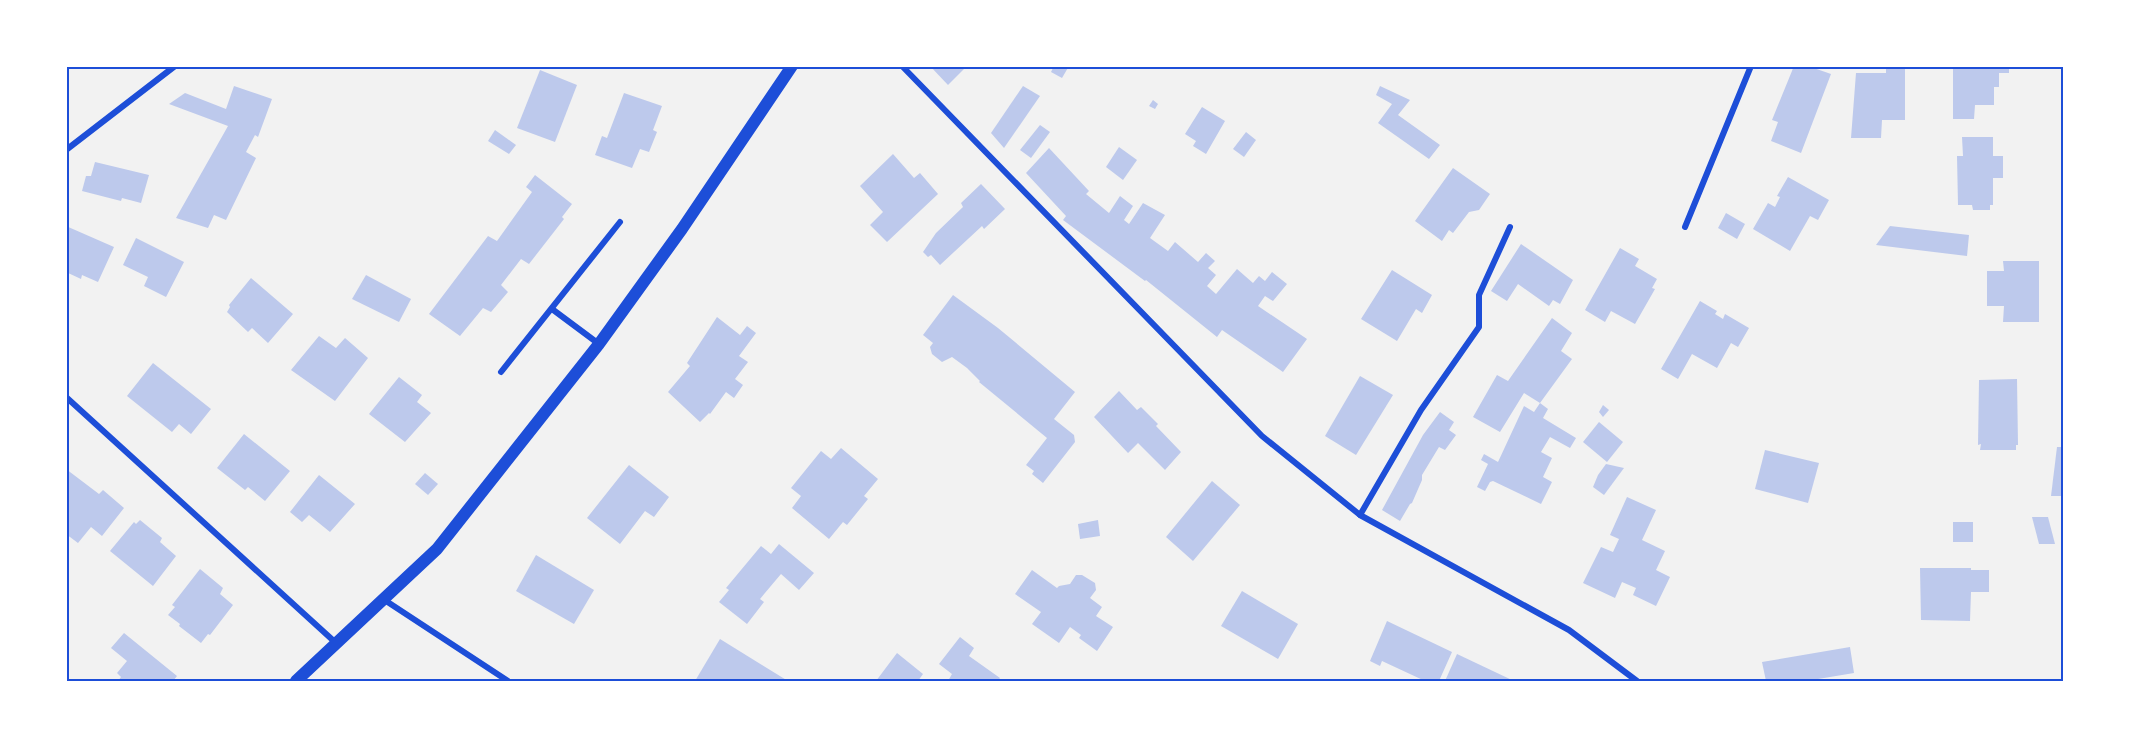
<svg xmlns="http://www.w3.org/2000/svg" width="2129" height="747" viewBox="0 0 2129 747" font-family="'Sofia Sans Condensed',sans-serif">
	<rect width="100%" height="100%" fill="#f2f2f2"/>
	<!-- building -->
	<g fill="#bdc9ec">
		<polygon points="930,66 967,66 948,85"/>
		<polygon points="1054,66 1069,66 1062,78 1051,72"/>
		<polygon points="1794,66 1808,66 1831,74 1801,153 1771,141 1778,122 1772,120"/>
		<polygon points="1886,66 1905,66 1905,120 1882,120 1881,138 1851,138 1856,73 1886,73"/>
		<polygon points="1953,66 2009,66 2009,73 1999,73 1999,87 1994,87 1994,105 1975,105 1974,119 1953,119"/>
		<polygon points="540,70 577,85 555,142 517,128"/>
		<polygon points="234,86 272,99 258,137 255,135 246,152 256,158 226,220 214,215 208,228 176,218 228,126 169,104 185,93 226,109"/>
		<polygon points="1023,86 1040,96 1004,148 991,133"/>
		<polygon points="1380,86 1410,100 1398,115 1440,145 1429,159 1378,123 1392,104 1376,95"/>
		<polygon points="624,93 662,106 653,130 657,132 649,152 640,149 632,168 595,155 602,136 607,138"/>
		<polygon points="1153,100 1158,104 1155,109 1149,106"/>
		<polygon points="1202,107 1225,121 1206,154 1193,146 1196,141 1185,134"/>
		<polygon points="1040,125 1050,132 1031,158 1020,150"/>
		<polygon points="495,130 516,145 509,154 488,141"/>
		<polygon points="1246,132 1256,140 1244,157 1233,149"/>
		<polygon points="1962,137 1993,137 1993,156 2003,156 2003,178 1993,178 1993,205 1990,205 1990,210 1973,210 1972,205 1958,205 1957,156 1963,156"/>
		<polygon points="1119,147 1137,160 1123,180 1106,167"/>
		<polygon points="1049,148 1089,191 1086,194 1109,213 1120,196 1133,206 1124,220 1129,224 1143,203 1165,215 1150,238 1168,251 1175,242 1198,262 1206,253 1215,261 1208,268 1216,275 1207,286 1216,294 1237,269 1253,283 1259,276 1265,281 1272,272 1287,284 1273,301 1265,296 1258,306 1307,339 1283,372 1222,330 1217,337 1146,280 1145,281 1063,220 1066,216 1026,173"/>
		<polygon points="893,154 914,178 920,173 938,194 887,242 870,225 883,212 860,186"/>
		<polygon points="95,162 149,175 141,203 122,198 121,201 82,191 86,176 91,176"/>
		<polygon points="1453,168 1490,194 1479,210 1469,212 1453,233 1449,230 1442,241 1415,221"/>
		<polygon points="535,175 572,204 562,217 564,219 529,264 521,259 501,285 508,292 491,312 483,308 460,336 429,314 488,236 497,241 532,192 526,187"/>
		<polygon points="1788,177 1829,200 1818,220 1810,216 1790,251 1753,229 1768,203 1775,207 1780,197 1777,196"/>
		<polygon points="981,184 1005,209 984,229 982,226 940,265 931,255 928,257 923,252 936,233 963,207 961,203"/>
		<polygon points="1726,213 1745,224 1737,239 1718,228"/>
		<polygon points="66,226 114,247 98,282 82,275 81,279 66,272"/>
		<polygon points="1890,226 1969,235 1967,256 1876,245"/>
		<polygon points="136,238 184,262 166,297 144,286 148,277 123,265"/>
		<polygon points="1521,244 1573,280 1560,304 1553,300 1549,306 1518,284 1507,301 1491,291"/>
		<polygon points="1620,248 1639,259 1635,266 1657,279 1652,288 1655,289 1635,324 1611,311 1605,322 1585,310"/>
		<polygon points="2003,261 2039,261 2039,322 2003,322 2004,306 1987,306 1987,271 2004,271"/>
		<polygon points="1392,270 1432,295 1422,313 1416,309 1397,341 1361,319"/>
		<polygon points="366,275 411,299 399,322 352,299"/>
		<polygon points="251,278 293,314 268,343 252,328 248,332 227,312 230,307 229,305"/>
		<polygon points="953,295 998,328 1075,392 1054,419 1074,435 1075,442 1043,483 1032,474 1034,471 1026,465 1047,438 979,382 980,381 967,368 952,357 942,362 932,354 930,347 933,343 923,335"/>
		<polygon points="1700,301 1717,311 1715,314 1723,319 1725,314 1749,328 1738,347 1731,343 1717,368 1692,354 1678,379 1661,369"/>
		<polygon points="717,317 740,335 747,326 756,333 739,356 748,362 735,379 743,385 734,398 726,392 710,414 709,413 700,422 668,392 690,366 687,363"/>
		<polygon points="1552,318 1572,333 1561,351 1572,359 1540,403 1548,409 1543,418 1576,438 1570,448 1550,437 1541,452 1552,458 1543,477 1552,482 1541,504 1493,481 1490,482 1485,491 1477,487 1488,464 1481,460 1484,454 1498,462 1524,406 1534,412 1540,403 1524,393 1500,432 1473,417 1497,375 1508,381"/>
		<polygon points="319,336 336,348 345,338 368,358 335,401 291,370"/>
		<polygon points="153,363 211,409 191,434 179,424 172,432 127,396"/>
		<polygon points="1360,376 1393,395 1356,455 1325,436"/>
		<polygon points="399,377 422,395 417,402 431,413 405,442 369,414"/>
		<polygon points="2017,379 2018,445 2016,445 2016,450 1980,450 1981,444 1978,445 1979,380"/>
		<polygon points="1119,391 1137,410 1141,407 1158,424 1156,426 1181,452 1165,470 1138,443 1128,453 1094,417"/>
		<polygon points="1603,405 1609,410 1603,417 1599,412"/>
		<polygon points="1440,412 1454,422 1449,430 1456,435 1445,450 1439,447 1422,475 1422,480 1412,503 1410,504 1400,521 1382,510 1423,435"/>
		<polygon points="1599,422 1623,442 1607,462 1583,442"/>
		<polygon points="244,434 290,471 265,501 248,487 245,490 217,468"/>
		<polygon points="2057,447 2063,447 2063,496 2051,496"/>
		<polygon points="841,448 878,479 864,496 868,499 847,525 843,522 829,539 792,508 801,496 791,488 821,451 831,459"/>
		<polygon points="1765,450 1819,463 1808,503 1755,489"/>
		<polygon points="1606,464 1624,468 1604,495 1593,487 1598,475"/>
		<polygon points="629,465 669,497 654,517 645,511 620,544 587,518"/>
		<polygon points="66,469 99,494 103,490 124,508 102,536 91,527 78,543 66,534"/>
		<polygon points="425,473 438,484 428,495 415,484"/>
		<polygon points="319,475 355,504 330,532 309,515 302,522 290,512"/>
		<polygon points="1212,481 1240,505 1193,561 1166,537"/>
		<polygon points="1627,497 1656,510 1642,540 1665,551 1656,570 1670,577 1656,606 1633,595 1636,588 1622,582 1615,598 1583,583 1601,547 1613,552 1619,539 1610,535"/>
		<polygon points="2032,517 2048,517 2055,544 2039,544"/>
		<polygon points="140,520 162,538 160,542 176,556 153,586 110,551 134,522 136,524"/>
		<polygon points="1098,520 1100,536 1080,539 1078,524"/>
		<rect x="1953" y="522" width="20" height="20"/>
		<polygon points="779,544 814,573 799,590 781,574 760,599 764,602 747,624 719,602 729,590 726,588 761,546 771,554"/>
		<polygon points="536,555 594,590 574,624 516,591"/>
		<polygon points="1920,568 1971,568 1971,570 1989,570 1989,592 1971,592 1970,621 1921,620"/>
		<polygon points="200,569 223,588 220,594 233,605 210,635 208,634 201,643 179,626 180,624 168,615 175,607 172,605"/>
		<polygon points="1032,570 1057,588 1059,586 1070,584 1076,575 1082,575 1095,583 1096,590 1090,598 1102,607 1096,616 1113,627 1097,651 1079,638 1081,635 1070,627 1059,643 1032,624 1041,612 1015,594"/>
		<polygon points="1242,591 1298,624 1278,659 1221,626"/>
		<polygon points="1387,621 1452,652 1439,681 1425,681 1382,661 1380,666 1370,661"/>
		<polygon points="124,633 177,676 173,681 118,681 121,677 117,673 127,661 111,648"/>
		<polygon points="960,637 974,648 969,656 1000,678 998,681 948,681 952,674 939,664"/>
		<polygon points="720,639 788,681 695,681"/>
		<polygon points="1850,647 1854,673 1806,681 1766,681 1762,662"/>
		<polygon points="897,653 923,674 918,681 876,681"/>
		<polygon points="1457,654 1514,681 1445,681"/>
	</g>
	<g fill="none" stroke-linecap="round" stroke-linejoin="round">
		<!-- minor -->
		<g stroke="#1d4ed8" stroke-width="6">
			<polyline points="902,66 1262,436 1360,515 1569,630 1637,681"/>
			<polyline points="66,150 175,66"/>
			<polyline points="1685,227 1751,66"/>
			<polyline points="552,309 599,344"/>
			<polyline points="501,372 620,222"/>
			<polyline points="66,397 336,643"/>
			<polyline points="1360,515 1421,410 1479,327 1479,295 1510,227"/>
			<polyline points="383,599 508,681"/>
		</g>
		<!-- secondary -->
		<polyline stroke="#1d4ed8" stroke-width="12" points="296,681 437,549 599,344 682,229 792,66"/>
	</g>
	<!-- border -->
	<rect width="2129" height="747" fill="none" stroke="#ffffff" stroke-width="135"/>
	<rect x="68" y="68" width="1994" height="612" fill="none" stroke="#1d4ed8" stroke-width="2"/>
</svg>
